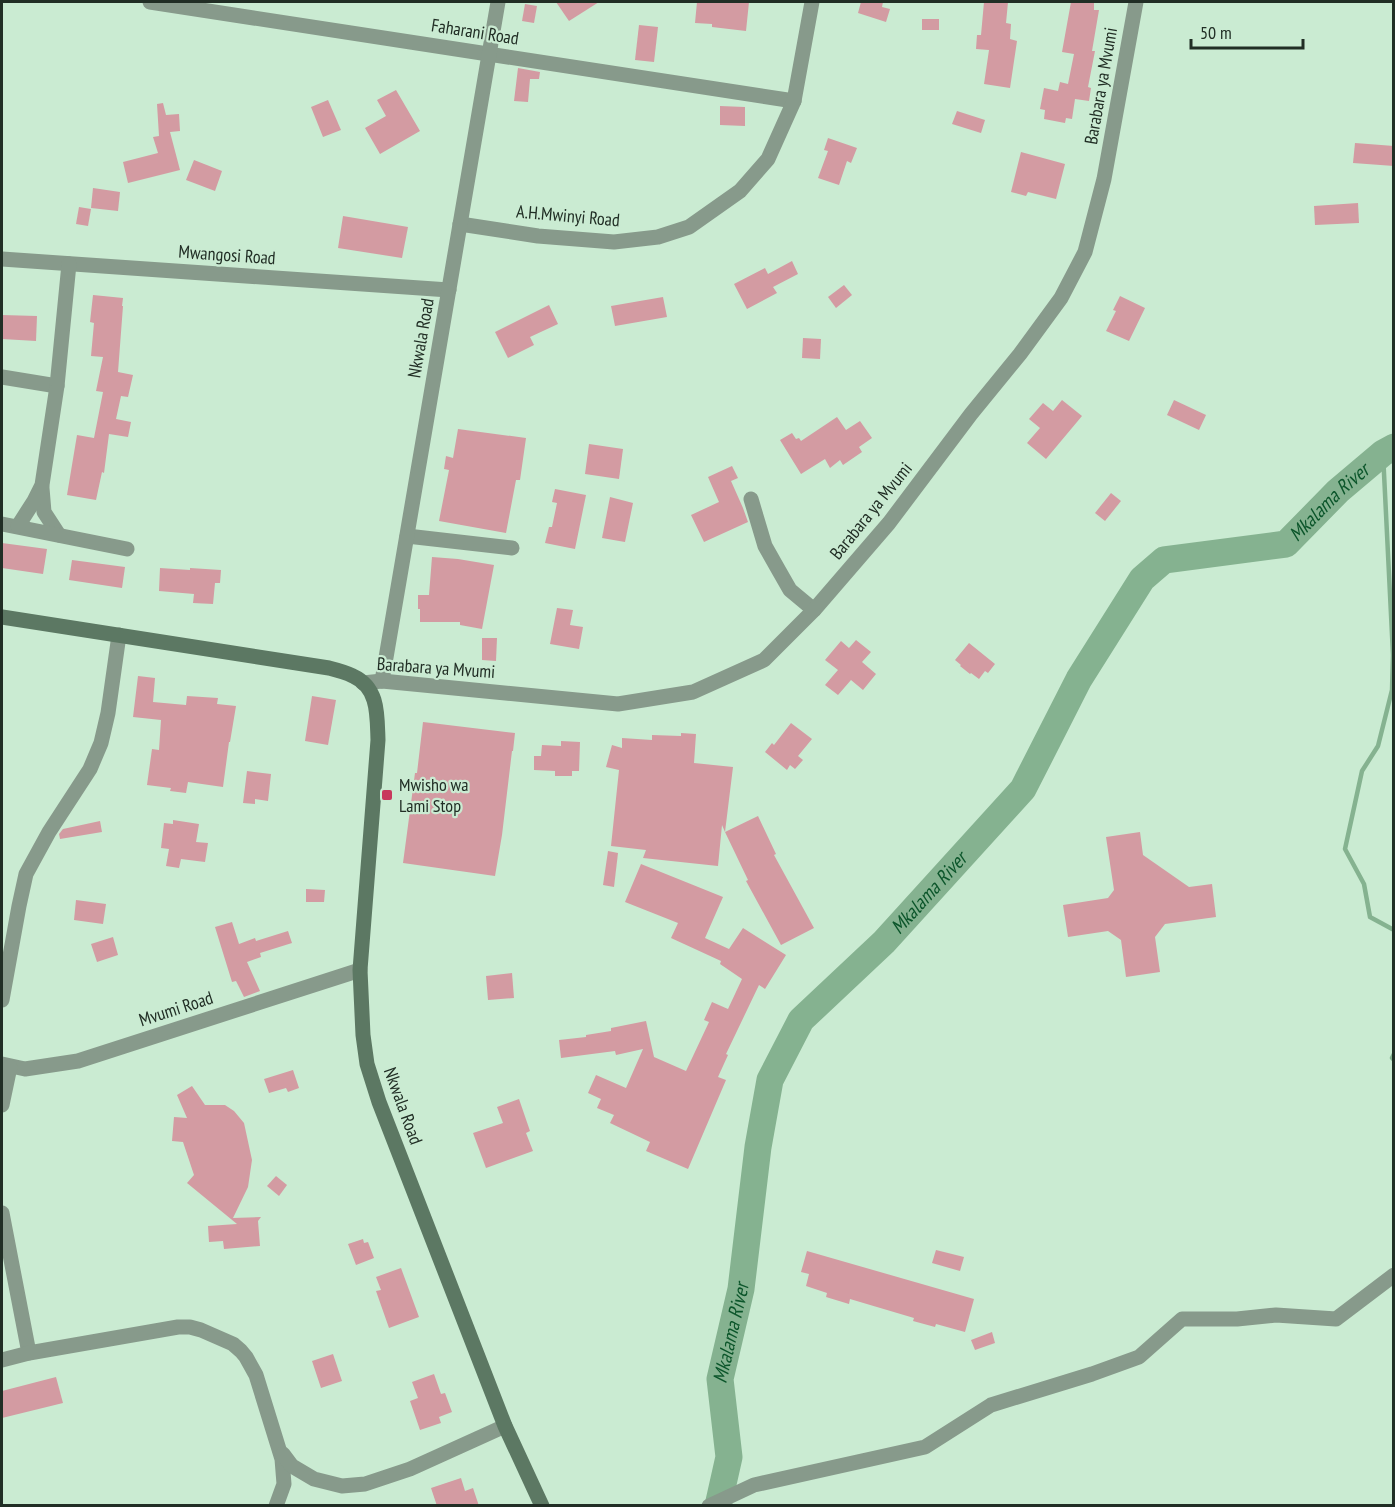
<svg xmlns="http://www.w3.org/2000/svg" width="1395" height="1507" viewBox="0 0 1395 1507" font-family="'PT Sans Narrow',sans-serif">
	<rect width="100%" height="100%" fill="#caebd2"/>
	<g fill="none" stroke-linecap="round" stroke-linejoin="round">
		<!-- stream -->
		<g stroke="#85b290" stroke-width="4.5">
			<polyline points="1383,453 1393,655 1392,690 1378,746 1362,771 1345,849 1364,884 1370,917 1394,930"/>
			<polyline points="1394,1054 1392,1058 1394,1060"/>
		</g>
		<!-- river -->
		<path stroke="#85b290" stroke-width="27" id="s1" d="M718 1506 729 1457 720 1379 741 1289 758 1147 770 1080 801 1020 884 942 1023 789 1079 679 1142 579 1164 560 1286 544 1338 491 1383 453 1394 447"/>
	</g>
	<!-- building -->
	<g fill="#d39ba2">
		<polygon points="556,2 599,2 569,21"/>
		<polygon points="697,2 749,2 746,31 712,27 712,24 695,23"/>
		<polygon points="861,2 883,2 882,7 890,9 886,22 858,13"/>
		<polygon points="984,2 1008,2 1006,23 1011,24 1010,39 1017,41 1010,88 984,84 989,50 976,49 977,35 981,35"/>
		<polygon points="1071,2 1094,2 1094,10 1099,10 1092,51 1095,51 1088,87 1091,88 1089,101 1075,99 1072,119 1066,118 1065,123 1044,119 1045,110 1040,109 1044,88 1058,91 1060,82 1068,84 1074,54 1062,52"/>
		<polygon points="525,4 537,6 534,23 522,21"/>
		<rect x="922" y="19" width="17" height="11"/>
		<polygon points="639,25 658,27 654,62 635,60"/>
		<polygon points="518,68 540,72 539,79 530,79 528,102 514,101"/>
		<polygon points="396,90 420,131 380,154 365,128 386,116 377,100"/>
		<polygon points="328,100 341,130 323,137 311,107"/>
		<polygon points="163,103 166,115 179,114 180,131 170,132 180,170 128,183 123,162 158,153 153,137 159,136 157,104"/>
		<polygon points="720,106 745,107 745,126 720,125"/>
		<polygon points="957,111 985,120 981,133 952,124"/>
		<polygon points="828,138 857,148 851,163 847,161 839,185 818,178 828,151 824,150"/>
		<polygon points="1355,143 1394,146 1394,166 1353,163"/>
		<polygon points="1021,152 1065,164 1056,199 1028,192 1026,196 1011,192"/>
		<polygon points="194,160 222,171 215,191 186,180"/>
		<polygon points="93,188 120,192 118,211 91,208"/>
		<polygon points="1358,203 1359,223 1315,225 1314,206"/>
		<polygon points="79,207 91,209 88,226 76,224"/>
		<polygon points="343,216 408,227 402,258 338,248"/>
		<polygon points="792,261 798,274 773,287 777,293 747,309 734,284 765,268 768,274"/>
		<polygon points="844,285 852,295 836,308 828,297"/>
		<polygon points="93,295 123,298 122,306 123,306 118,372 133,375 128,397 121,396 116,419 131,422 128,437 109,434 104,473 102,472 96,500 67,495 77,435 94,438 103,392 96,391 103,357 91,356 94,323 90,322"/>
		<polygon points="1120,296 1145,308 1129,341 1106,331 1116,311 1113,310"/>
		<polygon points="663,297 667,317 615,326 611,306"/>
		<polygon points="549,305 558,324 530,337 534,345 508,358 495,332"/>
		<polygon points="2,315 37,316 36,341 2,339"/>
		<polygon points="803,338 821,339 820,359 802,358"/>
		<polygon points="1062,400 1082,416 1046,459 1027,443 1040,428 1029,419 1043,403 1053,411"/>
		<polygon points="1174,400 1206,415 1199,430 1167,415"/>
		<polygon points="837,417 846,430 860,421 872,438 859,447 862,452 843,465 840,460 830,468 825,459 801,474 780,440 792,433 796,439 799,438 801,441"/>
		<polygon points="458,429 526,438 520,480 516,480 506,533 439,521 449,470 444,469 446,456 453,458"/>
		<polygon points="589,444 623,449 619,479 585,474"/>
		<polygon points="732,466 738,478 731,481 743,508 748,522 704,542 691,515 719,502 708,477"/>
		<polygon points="555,489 586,495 575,549 545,543 549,527 552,527 557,503 552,502"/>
		<polygon points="1111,493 1121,501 1105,521 1095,513"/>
		<polygon points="610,497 633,503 625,542 602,538"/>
		<polygon points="2,543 47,549 43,574 2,568"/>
		<polygon points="432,557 458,559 494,565 482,629 460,625 460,622 420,622 420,609 418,609 418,595 429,595"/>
		<polygon points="72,560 125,567 122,588 69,580"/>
		<polygon points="160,568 190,570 190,568 221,570 220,583 215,583 213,604 193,603 194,594 159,591"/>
		<polygon points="557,608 573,610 570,625 583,627 579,649 550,644"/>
		<polygon points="482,638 497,638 496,661 482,660"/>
		<polygon points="856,640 871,652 862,662 876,674 863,690 851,680 838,695 825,685 838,670 825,660 841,641 849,648"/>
		<polygon points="969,643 995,664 988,673 985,671 979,679 971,673 970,674 960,666 961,665 955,660"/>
		<polygon points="138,676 155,678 153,702 186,705 187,696 218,698 217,704 236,706 230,742 229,742 223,787 188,782 186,793 170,791 171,788 147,785 152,749 159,750 161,720 133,717"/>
		<polygon points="312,696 336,700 328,745 305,741"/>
		<polygon points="423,722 515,733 513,751 512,751 502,835 495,876 403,863 415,773 417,773"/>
		<polygon points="791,723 812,739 798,756 803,760 795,769 790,765 787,770 765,752 772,743 774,745"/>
		<polygon points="681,733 696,734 694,763 733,767 725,832 722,825 718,866 643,858 646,850 611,846 619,770 606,767 612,745 622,748 622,738 652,740 652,735 681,736"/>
		<polygon points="561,741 580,742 579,771 572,771 572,776 555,776 555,771 534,770 534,756 541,756 542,745 561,746"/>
		<polygon points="247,771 271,774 268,801 255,799 255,804 243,803"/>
		<polygon points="758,816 776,854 774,855 814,928 781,945 746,881 748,880 725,832"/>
		<polygon points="173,820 199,824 196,842 208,843 205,862 181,859 179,868 166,866 169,849 161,848 164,823 173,824"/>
		<polygon points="100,821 102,832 60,839 59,834 63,829"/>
		<polygon points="1140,832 1143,855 1189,887 1212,884 1216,917 1165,924 1155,937 1160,972 1126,977 1121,940 1108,931 1068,937 1063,905 1108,898 1114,890 1106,837"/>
		<polygon points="608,851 618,853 614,887 603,885"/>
		<polygon points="641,864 723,897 705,938 729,949 743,928 786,955 765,989 759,985 726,1054 728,1055 718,1077 726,1080 688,1169 646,1151 650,1142 610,1123 614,1115 597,1108 601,1099 588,1093 596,1075 626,1088 643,1049 616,1055 615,1051 561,1058 559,1040 586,1037 586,1035 611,1031 611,1028 646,1021 654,1057 686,1071 709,1022 704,1020 712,1002 728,1009 742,979 720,964 721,961 671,938 678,923 625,902"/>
		<polygon points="306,889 325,890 324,902 306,902"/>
		<polygon points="76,900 106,904 103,924 74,920"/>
		<polygon points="232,922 239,944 255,938 256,941 288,931 292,943 260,953 261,957 247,962 260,991 244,997 236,981 232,982 215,927"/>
		<polygon points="113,937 118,955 97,962 91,944"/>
		<polygon points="512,973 514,998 488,1000 486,976"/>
		<polygon points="293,1070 299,1088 288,1092 286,1088 269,1093 264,1079"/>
		<polygon points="192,1086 205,1105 225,1105 234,1111 244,1123 252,1160 248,1187 233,1218 261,1217 258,1221 260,1246 224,1249 223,1241 209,1242 208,1226 237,1224 187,1183 194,1175 183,1142 172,1141 174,1117 187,1118 177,1095"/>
		<polygon points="519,1099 530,1131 526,1133 533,1151 486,1168 473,1133 503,1123 497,1107"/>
		<polygon points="276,1176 287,1185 279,1196 267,1186"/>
		<polygon points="363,1239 364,1243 368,1242 374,1258 356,1265 348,1244"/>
		<polygon points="936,1250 964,1257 960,1271 932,1263"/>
		<polygon points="807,1251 974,1299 965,1332 936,1324 935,1327 913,1321 914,1318 850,1299 849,1304 826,1297 827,1293 806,1286 809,1274 801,1272"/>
		<polygon points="401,1268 419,1317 389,1328 376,1291 381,1290 376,1277"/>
		<polygon points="992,1332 995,1343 975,1350 971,1340"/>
		<polygon points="333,1354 342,1381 321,1388 312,1361"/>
		<polygon points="434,1374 441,1394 445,1393 452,1412 439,1417 441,1423 420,1430 410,1401 418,1398 412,1382"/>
		<polygon points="56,1377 63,1403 2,1418 2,1391"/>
		<polygon points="461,1478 465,1491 473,1488 479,1506 437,1506 431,1488"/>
	</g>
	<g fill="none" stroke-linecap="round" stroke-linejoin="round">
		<!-- street -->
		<g stroke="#879a8b" stroke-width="15">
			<polyline points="150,2 794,101"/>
			<polyline points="460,224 538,236 614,242 658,237 689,227 740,191 768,159 794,101 812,2"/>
			<polyline points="2,259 449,290"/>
			<polyline points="2,377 57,386"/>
			<polyline points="42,488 44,512 59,535"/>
			<polyline points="751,499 765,546 778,569 790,590 814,610"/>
			<polyline points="2,524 127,549"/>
			<polyline points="18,526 34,501 42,485 57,386 69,264"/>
			<polyline points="407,536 512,548"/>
			<polyline points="382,681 498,2"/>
			<polyline points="363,683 382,681 618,704 693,692 764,660 814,610 889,523 971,414 1020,354 1061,298 1085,252 1104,179 1136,2"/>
			<polyline points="2,1000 19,906 26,874 49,832 90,769 101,743 108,713 119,635"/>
			<polyline points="2,1064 25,1069 78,1061 360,970"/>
			<polyline points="2,1105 10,1067"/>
			<polyline points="2,1213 29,1353"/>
			<polyline points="2,1360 29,1353 178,1327 190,1327 201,1330 233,1344 241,1351 246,1357 256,1375 282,1459 284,1484 276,1506"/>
			<polyline points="283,1454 292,1466 314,1479 342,1486 365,1484 410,1469 505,1426"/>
			<polyline points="709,1506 754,1485 925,1447 991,1405 1092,1374 1139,1357 1182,1319 1237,1319 1276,1315 1336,1319 1394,1275"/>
		</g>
		<!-- secondary -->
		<path stroke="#5c7863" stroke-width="15" d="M2 617 329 668C337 670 345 672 353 676 379 688 377 715 378 740L360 970 363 1035 367 1064 379 1102 505 1426 542 1506"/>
	</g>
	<!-- markers -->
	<rect fill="#c8385c" stroke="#caebd2" stroke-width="2" x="381" y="789" width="12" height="12" rx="3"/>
	<g text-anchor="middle" stroke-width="4.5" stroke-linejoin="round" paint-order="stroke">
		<!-- street labels -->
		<g font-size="18" fill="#212e25" stroke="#caebd2">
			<text transform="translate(475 32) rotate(9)" y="6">Faharani Road</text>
			<text transform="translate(1101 86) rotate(-80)" y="6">Barabara ya Mvumi</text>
			<text transform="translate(568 216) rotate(5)" y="6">A.H.Mwinyi Road</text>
			<text transform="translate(227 255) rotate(4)" y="6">Mwangosi Road</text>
			<text transform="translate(421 338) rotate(-80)" y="6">Nkwala Road</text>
			<text transform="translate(871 511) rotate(-51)" y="6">Barabara ya Mvumi</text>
			<text transform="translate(436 668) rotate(4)" y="6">Barabara ya Mvumi</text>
			<text transform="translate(176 1009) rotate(-18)" y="6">Mvumi Road</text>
			<text transform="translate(403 1106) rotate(70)" y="6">Nkwala Road</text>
		</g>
		<!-- poi labels -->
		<g font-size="18" fill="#212e25" stroke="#caebd2" text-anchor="start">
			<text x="399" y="791">Mwisho wa<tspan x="399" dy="21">Lami Stop</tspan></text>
		</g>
		<!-- water labels -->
		<g font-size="20" font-style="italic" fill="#0c562b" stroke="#caebd2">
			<text dy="7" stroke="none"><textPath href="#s1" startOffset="1274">Mkalama River</textPath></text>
			<text dy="7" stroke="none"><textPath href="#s1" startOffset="680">Mkalama River</textPath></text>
			<text dy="7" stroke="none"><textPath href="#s1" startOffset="176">Mkalama River</textPath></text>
		</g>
	</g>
	<!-- border -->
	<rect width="1395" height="1507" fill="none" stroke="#212e25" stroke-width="6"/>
	<!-- scale -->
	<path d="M1191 39v9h112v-9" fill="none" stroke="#212e25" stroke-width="3"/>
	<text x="1200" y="39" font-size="18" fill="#212e25" stroke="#caebd2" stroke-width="4.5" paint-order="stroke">50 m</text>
</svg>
